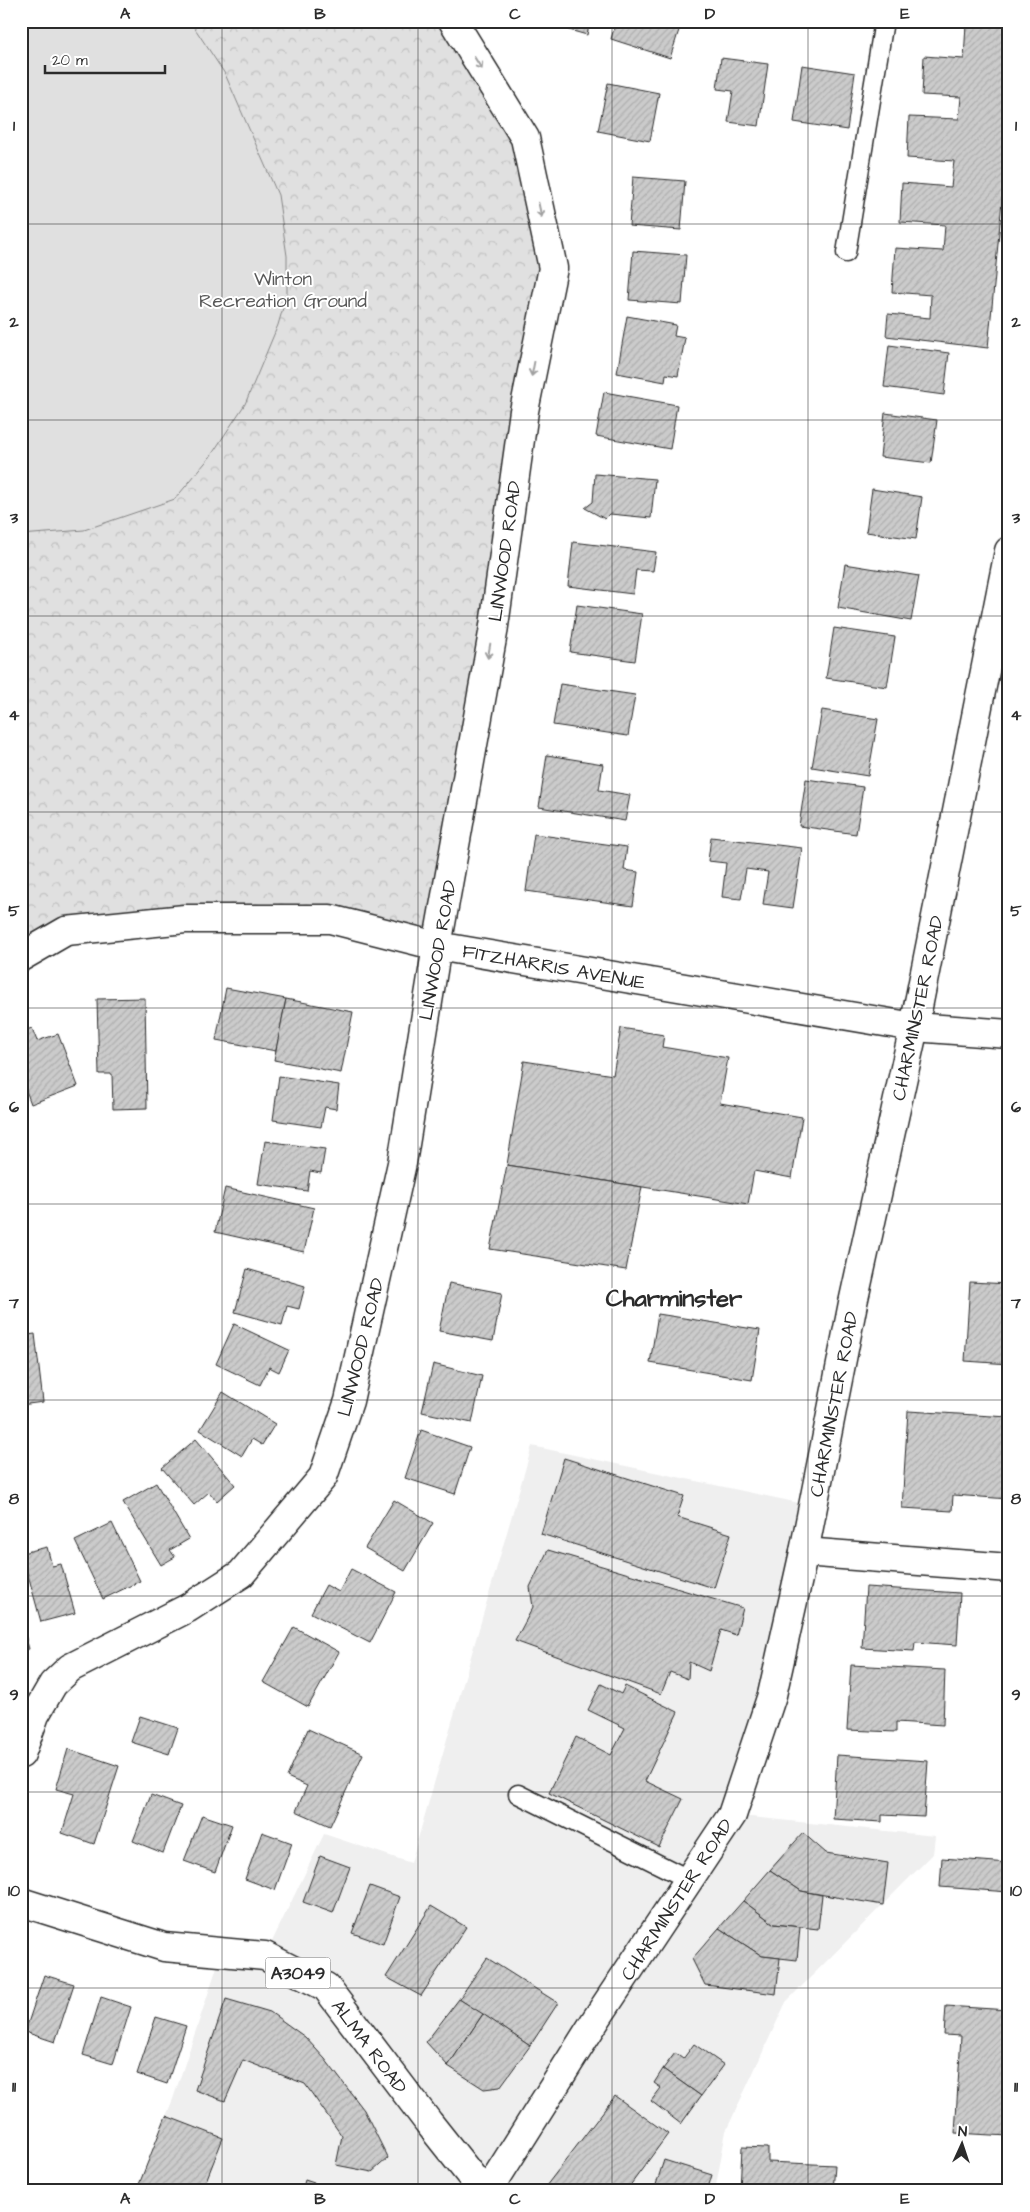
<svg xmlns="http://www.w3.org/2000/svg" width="1030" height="2212" viewBox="0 0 1030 2212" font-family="'Architects Daughter',sans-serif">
	<defs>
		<pattern id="forest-crowns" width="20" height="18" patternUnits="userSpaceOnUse" patternTransform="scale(1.25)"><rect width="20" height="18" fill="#e0e0e0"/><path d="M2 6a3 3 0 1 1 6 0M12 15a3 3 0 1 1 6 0" fill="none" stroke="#c0c0c0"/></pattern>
		<pattern id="building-hatch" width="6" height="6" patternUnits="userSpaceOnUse" patternTransform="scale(1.25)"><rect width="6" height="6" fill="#cbcbcb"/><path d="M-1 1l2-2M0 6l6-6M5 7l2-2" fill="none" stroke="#aeaeae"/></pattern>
	</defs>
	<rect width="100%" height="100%" fill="#fff"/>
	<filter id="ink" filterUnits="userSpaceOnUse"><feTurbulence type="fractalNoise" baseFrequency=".02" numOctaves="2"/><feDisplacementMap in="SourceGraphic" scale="10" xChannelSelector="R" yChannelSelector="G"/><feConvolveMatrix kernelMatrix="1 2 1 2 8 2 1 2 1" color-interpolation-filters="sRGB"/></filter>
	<g filter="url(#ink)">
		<!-- built -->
		<polygon fill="#efefef" points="532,1446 813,1506 732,1815 935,1836 933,1854 786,2002 726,2131 715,2191 136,2191 173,2099 222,1952 265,1956 324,1834 411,1863"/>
		<!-- forest -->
		<polygon fill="url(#forest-crowns)" stroke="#868686" points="21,21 453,21 525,138 553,268 437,946 330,919 66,931 21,959"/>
		<!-- pitch -->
		<polygon fill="#e0e0e0" stroke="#868686" points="21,21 190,21 225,74 278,195 287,256 287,294 278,325 245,404 210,457 175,499 84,530 21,535"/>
		<!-- building -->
		<g fill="url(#building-hatch)" stroke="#2b2b2b">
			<polygon points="537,21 590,21 587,35"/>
			<polygon points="616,21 671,21 681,24 670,58 611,39"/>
			<polygon points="997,21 1009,21 1009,129 988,348 886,336 888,314 930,318 931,295 892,292 895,248 943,251 945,225 900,222 902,183 951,187 954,161 907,158 909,117 959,119 961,97 922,95 924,56 964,59 966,24 994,25"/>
			<polygon points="721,58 768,64 759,126 728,122 733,91 717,89"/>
			<polygon points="802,65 855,73 847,130 794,122"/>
			<polygon points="608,83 659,93 650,141 598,131"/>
			<polygon points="633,177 685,181 681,230 629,226"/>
			<polygon points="633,251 686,255 682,304 629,300"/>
			<polygon points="627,316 676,325 674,336 685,338 678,376 666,374 665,382 617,373"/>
			<polygon points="889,345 949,353 944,395 884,387"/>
			<polygon points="604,392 677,405 670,449 596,436"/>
			<polygon points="885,413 937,420 931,463 880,457"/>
			<polygon points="595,474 655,479 651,518 610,514 605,519 585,508 593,502"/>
			<polygon points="872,489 922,497 916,539 866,532"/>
			<polygon points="573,542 656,552 653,571 636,570 633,594 568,586"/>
			<polygon points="845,564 919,576 911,621 838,608"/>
			<polygon points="577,605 642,614 635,661 570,652"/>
			<polygon points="834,628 895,637 887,687 826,678"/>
			<polygon points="560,684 635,695 628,736 553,725"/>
			<polygon points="822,710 878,719 868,776 812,767"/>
			<polygon points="547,755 603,764 599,790 630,795 625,821 539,807"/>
			<polygon points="806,779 863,787 856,834 799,826"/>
			<polygon points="534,834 627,847 624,870 638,872 633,906 526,891"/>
			<polygon points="711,837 802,848 793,908 763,904 768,872 746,869 741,899 722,897 726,863 708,861"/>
			<polygon points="226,988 286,999 276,1051 216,1040"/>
			<polygon points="145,998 147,1108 113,1109 112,1074 99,1074 97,999"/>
			<polygon points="286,999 353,1012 341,1073 274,1060"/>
			<polygon points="32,1028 37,1041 58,1034 78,1086 31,1104 21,1077 21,1032"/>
			<polygon points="621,1028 664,1035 662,1047 728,1058 720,1103 802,1117 792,1178 754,1171 748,1204 507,1165 524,1061 613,1075"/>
			<polygon points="279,1076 339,1085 336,1109 325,1107 321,1127 273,1120"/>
			<polygon points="265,1141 325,1149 321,1173 310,1171 307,1191 258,1184"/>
			<polygon points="507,1165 642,1187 626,1270 490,1249"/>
			<polygon points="225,1188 314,1208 304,1252 215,1232"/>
			<polygon points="247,1269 305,1286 299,1309 287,1306 282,1325 235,1312"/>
			<polygon points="970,1282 1009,1284 1009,1364 965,1361"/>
			<polygon points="449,1283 502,1293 493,1341 439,1331"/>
			<polygon points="658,1314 760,1330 752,1380 650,1363"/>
			<polygon points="234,1324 289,1350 279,1372 269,1367 260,1385 216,1364"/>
			<polygon points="35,1334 43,1402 21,1405 21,1336"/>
			<polygon points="433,1364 482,1376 472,1423 422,1412"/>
			<polygon points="223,1392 275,1424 262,1445 252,1439 242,1456 200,1430"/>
			<polygon points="908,1411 1009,1417 1009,1499 953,1495 952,1511 902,1508"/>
			<polygon points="421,1430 470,1447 455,1494 405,1478"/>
			<polygon points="196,1439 235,1485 217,1501 209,1492 194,1505 162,1468"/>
			<polygon points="564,1458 684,1496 677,1517 731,1534 714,1588 541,1534"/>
			<polygon points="156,1483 189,1539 170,1550 175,1557 161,1565 123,1502"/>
			<polygon points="394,1500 433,1523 405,1571 365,1548"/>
			<polygon points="112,1523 140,1581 103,1599 75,1541"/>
			<polygon points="47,1547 52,1566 61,1564 75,1613 41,1622 22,1553"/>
			<polygon points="548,1550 743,1608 736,1635 721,1630 709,1671 689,1662 688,1679 670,1672 661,1694 515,1641 533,1607 530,1587"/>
			<polygon points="351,1569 396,1592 370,1643 311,1613 326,1585 339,1592"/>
			<polygon points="866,1587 960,1593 957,1645 915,1642 914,1651 862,1648"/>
			<polygon points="21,1620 29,1649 21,1651"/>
			<polygon points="294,1627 339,1652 308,1707 263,1682"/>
			<polygon points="851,1665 945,1670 943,1725 896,1722 896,1732 847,1730"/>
			<polygon points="601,1684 621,1694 625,1686 678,1712 645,1781 683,1799 659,1847 549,1793 576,1737 611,1755 625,1728 588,1710"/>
			<polygon points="140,1716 178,1728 169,1754 131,1742"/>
			<polygon points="308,1729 363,1754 330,1826 296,1811 307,1786 287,1777"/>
			<polygon points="68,1749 119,1766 94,1844 62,1833 74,1794 56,1789"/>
			<polygon points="837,1755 928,1761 924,1817 882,1815 882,1822 833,1819"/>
			<polygon points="151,1795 181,1806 163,1853 133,1841"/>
			<polygon points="202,1815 232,1825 215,1872 184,1861"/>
			<polygon points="262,1832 292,1843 275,1890 245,1879"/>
			<polygon points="803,1833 826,1853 888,1863 883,1905 801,1891 770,1870"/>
			<polygon points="320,1856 350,1867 333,1913 303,1902"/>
			<polygon points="942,1858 1009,1863 1009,1892 940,1887"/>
			<polygon points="770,1870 801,1891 822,1895 818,1929 774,1924 743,1901"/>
			<polygon points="370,1886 400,1897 383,1944 352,1933"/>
			<polygon points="743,1901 774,1924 800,1927 797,1960 762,1956 719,1928"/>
			<polygon points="431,1906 466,1927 421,1996 386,1977"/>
			<polygon points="719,1928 762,1956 780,1958 776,1994 705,1985 692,1959"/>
			<polygon points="487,1958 558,2003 530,2046 459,1999"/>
			<polygon points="44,1975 74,1984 55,2042 25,2032"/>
			<polygon points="101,1997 131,2007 113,2064 83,2055"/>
			<polygon points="226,1999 270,2012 305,2037 325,2059 364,2110 388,2158 372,2172 336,2165 342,2136 305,2084 243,2060 225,2101 195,2090"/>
			<polygon points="459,1999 483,2014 448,2066 426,2042"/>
			<polygon points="946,2006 1009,2010 1009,2136 955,2133 961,2036 944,2035"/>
			<polygon points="483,2014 530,2046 500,2087 484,2089 448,2066"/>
			<polygon points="156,2017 186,2026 167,2084 137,2074"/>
			<polygon points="694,2044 724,2065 701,2096 663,2069 675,2053 683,2059"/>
			<polygon points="663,2069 701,2096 681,2124 651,2101 661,2088 654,2083"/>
			<polygon points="615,2096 668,2134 626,2191 548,2191 546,2186"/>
			<polygon points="166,2116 223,2138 202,2191 148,2191 138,2187"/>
			<polygon points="742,2147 768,2148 768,2162 835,2165 833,2191 740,2191"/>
			<polygon points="664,2160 712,2175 707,2191 654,2191"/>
			<polygon points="305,2180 338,2191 302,2191"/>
		</g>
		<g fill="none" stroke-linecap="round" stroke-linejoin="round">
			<defs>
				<g id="lane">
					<polyline points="846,253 884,21"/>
					<polyline points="518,1794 690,1880"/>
				</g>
				<g id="street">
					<polyline points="21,957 66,931 185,919 330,919 437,946 914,1027 1009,1034"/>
					<polyline points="804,1552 1009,1568"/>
					<polyline points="21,1754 35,1715 53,1684 70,1668 188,1608 241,1574 323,1477 349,1401 402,1163 437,946 493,633 524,411 553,268 525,138 453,21"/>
				</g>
				<polyline id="secondary" points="488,2191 597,2018 732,1815 772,1695 804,1552 853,1303 914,1027 1009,551"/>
				<polyline id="primary" points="21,1902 164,1947 265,1956 326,1987 429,2123 483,2191"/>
			</defs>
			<!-- lane casing -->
			<use href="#lane" stroke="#2b2b2b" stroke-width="21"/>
			<!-- street casing -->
			<use href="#street" stroke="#2b2b2b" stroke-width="31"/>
			<!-- secondary casing -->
			<use href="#secondary" stroke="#2b2b2b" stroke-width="31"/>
			<!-- primary casing -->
			<use href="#primary" stroke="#2b2b2b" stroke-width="31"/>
			<!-- lane -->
			<use href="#lane" stroke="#fff" stroke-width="18"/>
			<!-- street -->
			<use href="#street" stroke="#fff" stroke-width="28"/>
			<!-- secondary -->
			<use href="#secondary" stroke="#fff" stroke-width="28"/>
			<!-- primary -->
			<use href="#primary" stroke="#fff" stroke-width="28"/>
		</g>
		<!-- one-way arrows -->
		<defs><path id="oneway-shaft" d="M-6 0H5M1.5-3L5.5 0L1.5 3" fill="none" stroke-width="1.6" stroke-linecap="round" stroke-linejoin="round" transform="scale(1.25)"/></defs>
		<g stroke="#a0a0a0">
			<use href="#oneway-shaft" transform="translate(478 63) rotate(58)"/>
			<use href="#oneway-shaft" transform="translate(540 210) rotate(78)"/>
			<use href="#oneway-shaft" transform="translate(533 369) rotate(101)"/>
			<use href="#oneway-shaft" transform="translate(489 651) rotate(100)"/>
		</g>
	</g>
	<!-- grid -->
	<path fill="none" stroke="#2b2b2b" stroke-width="1" stroke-opacity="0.55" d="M222 21V2191M418 21V2191M612 21V2191M808 21V2191M21 224H1009M21 420H1009M21 616H1009M21 812H1009M21 1008H1009M21 1204H1009M21 1400H1009M21 1596H1009M21 1792H1009M21 1988H1009"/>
	<g text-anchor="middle" stroke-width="4" stroke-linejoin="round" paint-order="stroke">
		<!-- shield labels -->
		<rect fill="#fff" stroke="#6b6b6b" stroke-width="1" x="265.5" y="1957.5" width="65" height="31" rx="4"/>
		<g font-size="18" font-weight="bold" fill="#2b2b2b">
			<text x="298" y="1979">A3049</text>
		</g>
		<!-- park labels -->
		<g font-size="19" fill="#585858" stroke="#fff">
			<text x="283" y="285">Winton<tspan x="283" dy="22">Recreation Ground</tspan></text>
		</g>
		<!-- street labels -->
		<g font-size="19" fill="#2b2b2b" stroke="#fff">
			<text transform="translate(504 551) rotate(-82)" y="7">LINWOOD ROAD</text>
			<text transform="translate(437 950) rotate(-80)" y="7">LINWOOD ROAD</text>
			<text transform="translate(554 966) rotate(10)" y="7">FITZHARRIS AVENUE</text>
			<text transform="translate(917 1008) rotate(-78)" y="7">CHARMINSTER ROAD</text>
			<text transform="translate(360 1347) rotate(-76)" y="7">LINWOOD ROAD</text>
			<text transform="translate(833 1404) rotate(-79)" y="7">CHARMINSTER ROAD</text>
			<text transform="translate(676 1899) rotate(-57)" y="7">CHARMINSTER ROAD</text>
			<text transform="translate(370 2046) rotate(53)" y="7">ALMA ROAD</text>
		</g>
		<!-- district labels -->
		<g font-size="24" font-weight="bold" fill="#2b2b2b" stroke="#fff">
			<text x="674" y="1306">Charminster</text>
		</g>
	</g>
	<!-- margin -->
	<rect width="1030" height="2212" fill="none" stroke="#fff" stroke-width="55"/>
	<!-- north arrow -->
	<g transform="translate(962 2144) rotate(3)" stroke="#ffffff" stroke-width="4" paint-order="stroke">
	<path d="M0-4L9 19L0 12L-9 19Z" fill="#2b2b2b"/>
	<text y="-8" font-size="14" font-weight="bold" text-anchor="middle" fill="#2b2b2b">N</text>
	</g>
	<!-- scale -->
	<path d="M45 65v8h120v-8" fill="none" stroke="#2b2b2b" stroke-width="2.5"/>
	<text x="52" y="65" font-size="15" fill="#2b2b2b" stroke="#ffffff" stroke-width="4" paint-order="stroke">20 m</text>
	<rect x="28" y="28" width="974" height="2156" fill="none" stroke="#2b2b2b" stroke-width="2"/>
	<g font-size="16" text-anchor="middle" font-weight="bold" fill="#2b2b2b">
		<text x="125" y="19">A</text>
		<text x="320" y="19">B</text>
		<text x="515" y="19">C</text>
		<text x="710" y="19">D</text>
		<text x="905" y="19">E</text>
		<text x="14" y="131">1</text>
		<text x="1016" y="131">1</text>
		<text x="14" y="327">2</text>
		<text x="1016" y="327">2</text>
		<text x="14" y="523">3</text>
		<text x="1016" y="523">3</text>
		<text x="14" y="720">4</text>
		<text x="1016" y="720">4</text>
		<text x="14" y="916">5</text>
		<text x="1016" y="916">5</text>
		<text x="14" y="1112">6</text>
		<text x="1016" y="1112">6</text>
		<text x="14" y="1308">7</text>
		<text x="1016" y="1308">7</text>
		<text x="14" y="1504">8</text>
		<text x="1016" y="1504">8</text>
		<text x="14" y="1700">9</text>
		<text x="1016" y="1700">9</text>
		<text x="14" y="1896">10</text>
		<text x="1016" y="1896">10</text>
		<text x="14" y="2092">11</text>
		<text x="1016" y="2092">11</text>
		<text x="125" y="2204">A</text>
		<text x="320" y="2204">B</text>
		<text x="515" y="2204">C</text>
		<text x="710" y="2204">D</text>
		<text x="905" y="2204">E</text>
	</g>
</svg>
